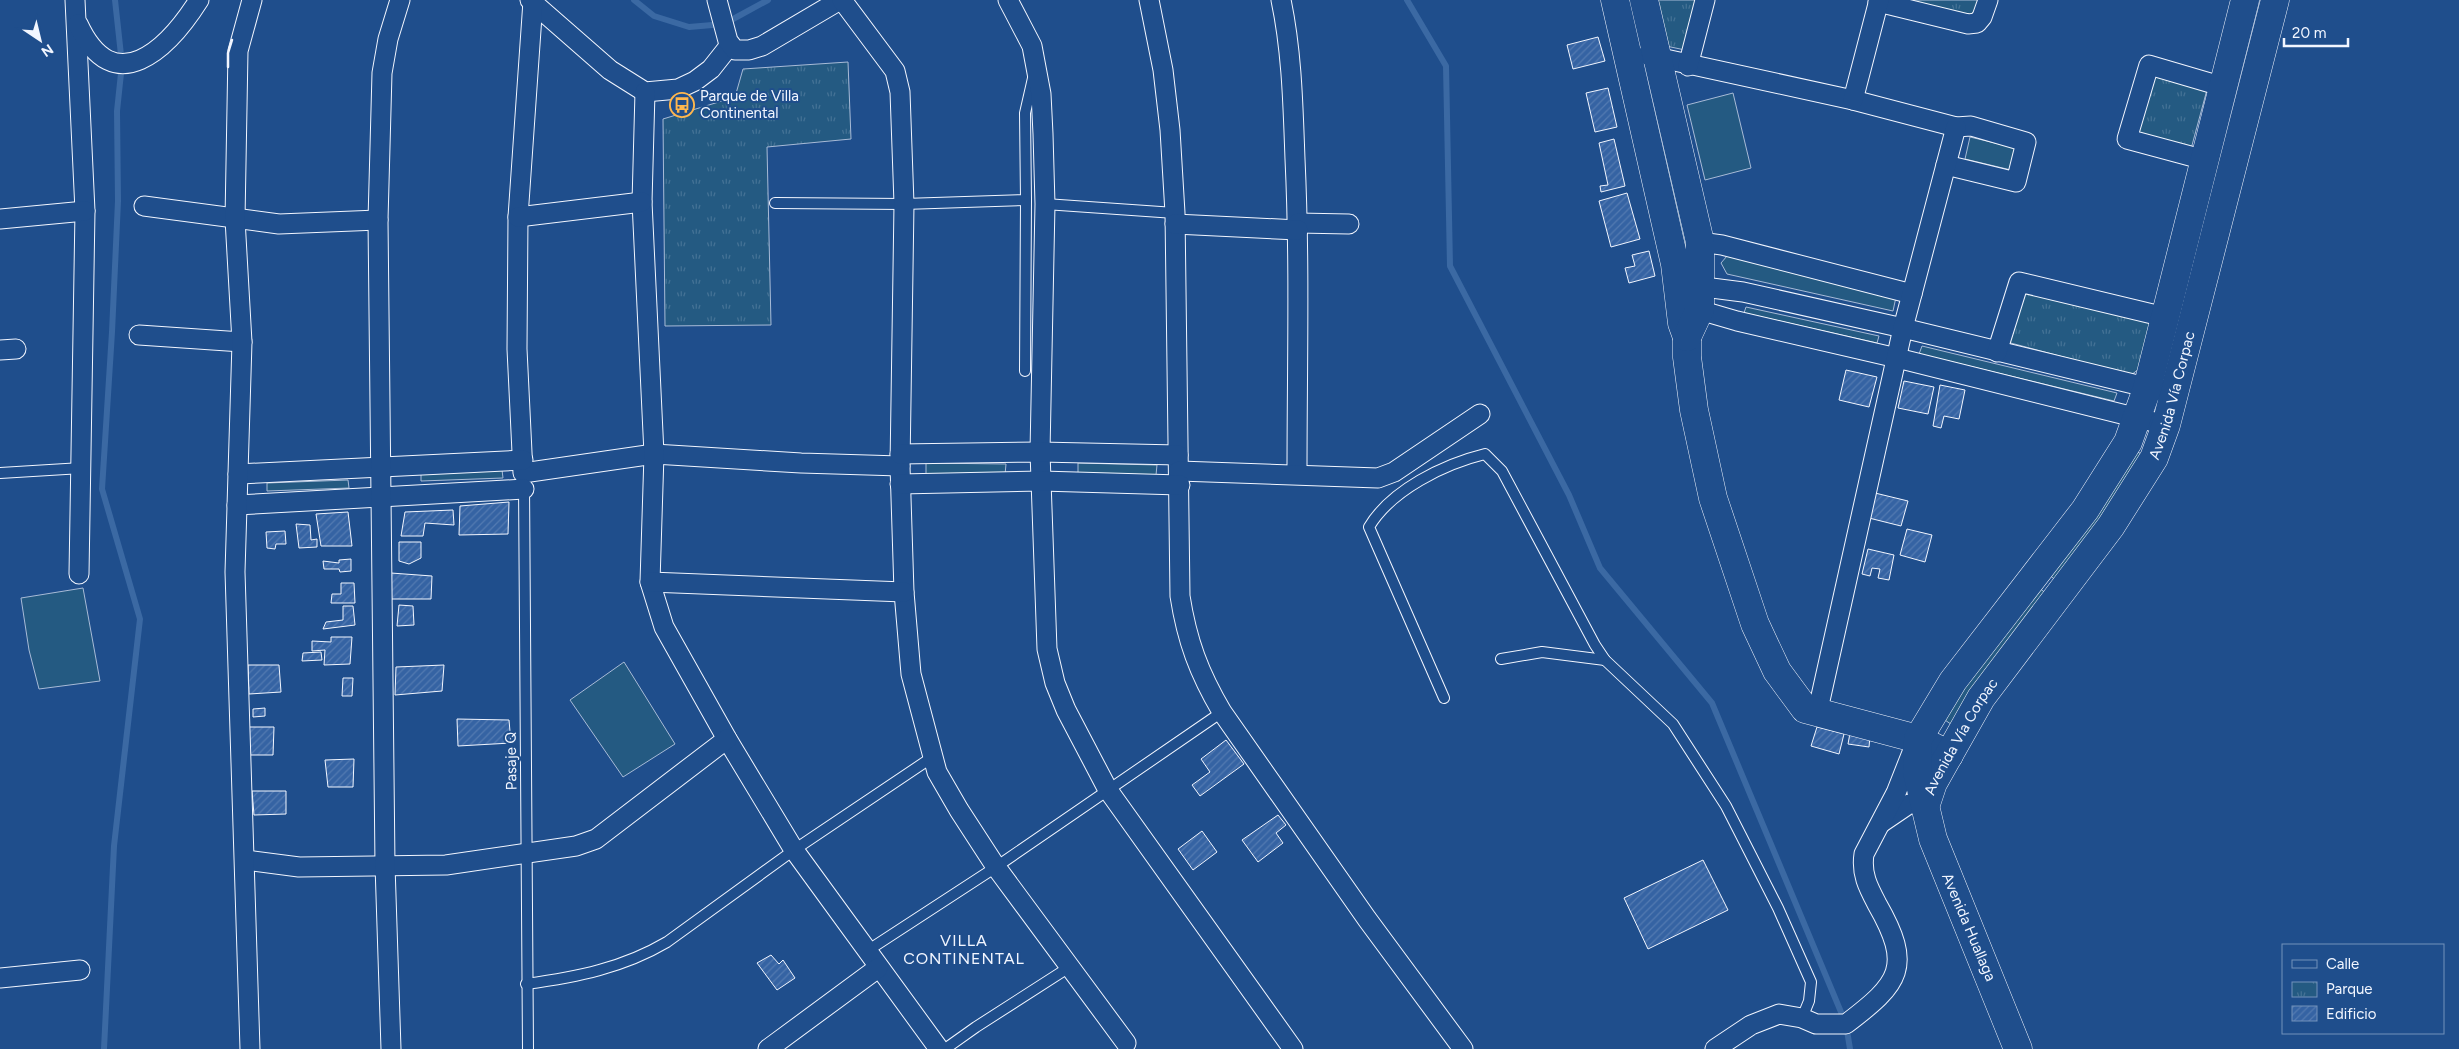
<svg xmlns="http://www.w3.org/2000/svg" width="2459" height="1049" viewBox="0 0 2459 1049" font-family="Figtree,sans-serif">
	<defs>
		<pattern id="park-tufts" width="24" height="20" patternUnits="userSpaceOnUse" patternTransform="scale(1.25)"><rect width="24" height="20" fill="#245a82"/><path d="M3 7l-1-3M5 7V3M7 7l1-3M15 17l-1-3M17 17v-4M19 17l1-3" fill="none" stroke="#447295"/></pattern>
		<pattern id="building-hatch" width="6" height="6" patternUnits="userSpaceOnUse" patternTransform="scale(1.25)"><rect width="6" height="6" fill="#3563a3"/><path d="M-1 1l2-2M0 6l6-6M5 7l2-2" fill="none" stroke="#537ab1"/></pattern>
	</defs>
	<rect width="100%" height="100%" fill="#1f4e8c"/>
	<!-- grass -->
	<g fill="#245a82" stroke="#a8bbd7">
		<polygon points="1653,80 1695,255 1687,257 1647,81"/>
		<polygon points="1733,93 1751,168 1705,180 1687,105"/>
		<polygon points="1970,137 2016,148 2011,170 1965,159"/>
		<polygon points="1727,256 1896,297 1893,311 1727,274 1721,263"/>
		<polygon points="1746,307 1879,336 1877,343 1744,313"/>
		<polygon points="1922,346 2117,393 2114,401 1919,354"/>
		<polygon points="2134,450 2145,456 2058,582 2048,574"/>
		<polygon points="926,463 1006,464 1005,475 926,474"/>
		<polygon points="1078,463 1157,465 1156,475 1078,473"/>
		<polygon points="502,470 503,478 421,481 421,473"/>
		<polygon points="348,480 349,488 267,491 267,483"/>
		<polygon points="2038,587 2048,595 1955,727 1945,720 1964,684"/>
		<polygon points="83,588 100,681 39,689 29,650 21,598"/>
		<polygon points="624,662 675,744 623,777 570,700"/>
	</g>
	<!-- park -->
	<g fill="url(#park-tufts)" stroke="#a8bbd7">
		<polygon points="1655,0 1699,0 1685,50 1666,46"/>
		<polygon points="1905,0 1979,0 1975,13 1969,16"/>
		<polygon points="848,62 851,139 767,147 771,325 665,326 663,119 735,97 743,69"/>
		<polygon points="2150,71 2208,86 2191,149 2135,135"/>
		<polygon points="2021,285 2152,321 2139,369 2131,375 2007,342"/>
	</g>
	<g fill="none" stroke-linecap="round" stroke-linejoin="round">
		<!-- stream -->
		<g stroke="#3b69a3" stroke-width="6">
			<polyline points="634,0 654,16 689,27 724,24 768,0"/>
			<polyline points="1407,0 1446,66 1450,266 1569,495 1600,568 1712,703 1846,1024 1850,1049"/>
			<polyline points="104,1049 114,846 140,619 102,489 112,332 118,201 117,111 122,64 115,0"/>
		</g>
	</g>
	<!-- building -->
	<g fill="url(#building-hatch)" stroke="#f2f6ff">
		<polygon points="1598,37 1605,61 1573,69 1567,45"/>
		<polygon points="1608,88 1617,127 1595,132 1586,93"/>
		<polygon points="1614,139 1625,186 1601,192 1600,186 1608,185 1599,143"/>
		<polygon points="1627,193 1640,239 1611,247 1599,201"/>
		<polygon points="1649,251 1655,276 1629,283 1625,268 1635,266 1632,255"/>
		<polygon points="1846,370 1877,377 1869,407 1839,400"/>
		<polygon points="1904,381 1934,387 1928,414 1898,408"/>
		<polygon points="1940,385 1965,390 1959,419 1944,416 1941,428 1933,426"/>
		<polygon points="1875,493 1908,501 1901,526 1869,518"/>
		<polygon points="509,502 508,534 459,535 460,506"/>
		<polygon points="453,510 454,525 425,523 423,536 401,536 405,512"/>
		<polygon points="348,512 352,546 321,546 316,514"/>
		<polygon points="296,524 310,525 311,540 317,539 317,547 299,548"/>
		<polygon points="1907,529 1932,535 1925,562 1900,555"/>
		<polygon points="285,531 286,544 276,544 275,549 267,548 266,532"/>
		<polygon points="399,542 421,542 421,558 409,564 399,561"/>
		<polygon points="1868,549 1894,555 1889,580 1878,578 1880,569 1872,568 1870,576 1862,574"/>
		<polygon points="351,559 351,571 340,572 339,569 324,569 323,561 339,563 339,560"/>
		<polygon points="391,573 432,576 431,599 391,599"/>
		<polygon points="341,583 354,583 355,603 331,603 332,594 341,594"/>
		<polygon points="399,605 413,606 414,625 397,626"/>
		<polygon points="343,606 353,606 355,625 323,629 326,622 343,620"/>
		<polygon points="331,637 352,637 350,664 324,665 325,650 312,651 312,641 331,642"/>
		<polygon points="321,652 322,660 302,661 303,653"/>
		<polygon points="248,665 279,665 281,692 249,694"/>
		<polygon points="444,665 442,691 395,695 396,667"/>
		<polygon points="343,678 353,678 352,696 342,696"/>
		<polygon points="265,708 265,716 253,717 253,709"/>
		<polygon points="457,719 509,720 511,743 458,746"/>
		<polygon points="246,727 274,727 273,755 250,755"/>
		<polygon points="1817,727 1844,734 1839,754 1811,746"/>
		<polygon points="1850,733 1870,736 1869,747 1848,744"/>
		<polygon points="1226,740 1244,764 1200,796 1192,785 1210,772 1201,759"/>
		<polygon points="354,759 353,787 328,787 325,760"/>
		<polygon points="252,791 286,791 286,814 254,815"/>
		<polygon points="1278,815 1286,825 1276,833 1283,843 1258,862 1242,840"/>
		<polygon points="1202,831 1217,852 1193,870 1178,849"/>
		<polygon points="1703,860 1728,910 1648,949 1624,898"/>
		<polygon points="771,955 779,964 783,960 795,978 777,990 757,963"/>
	</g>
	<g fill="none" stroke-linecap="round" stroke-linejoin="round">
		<defs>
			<g id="lane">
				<polyline points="775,203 904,204 1026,200 1025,113 1033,78"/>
				<polyline points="1045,204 1175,213"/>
				<polyline points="1025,371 1026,200"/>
				<polyline points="0,473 82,468"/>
				<polyline points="524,485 528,1049"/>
				<polyline points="1501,659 1542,652 1605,660"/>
				<path d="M1444 698 1369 527C1391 490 1444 464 1485 454L1502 471 1595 645 1605 660 1673 724 1726 806 1778 908 1811 982 1809 1001 1802 1018"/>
				<polyline points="867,951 996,867 1222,712"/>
				<path d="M526 984C577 977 623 968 667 942L794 850 934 756"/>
				<polyline points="945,1049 976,1027 1071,966"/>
			</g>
			<g id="street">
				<polyline points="75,0 85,211 79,574"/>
				<polyline points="530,0 610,70 645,92 678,89 695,81 711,69 730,45"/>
				<polyline points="717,0 728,41 735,50 749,50 762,46 840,0"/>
				<polyline points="842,0 895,71 900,92 904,204 900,466 904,592 911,674 937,772 959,810 996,867 1126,1043"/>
				<polyline points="1008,0 1032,46 1041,94 1043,134 1045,204 1040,452 1047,649 1055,683 1066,710 1108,790 1293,1049"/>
				<path d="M1149 0 1163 70 1170 130 1175 213 1180 596C1187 641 1199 673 1222 712L1367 919 1463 1049"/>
				<path d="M1281 0C1292 52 1293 106 1295 159 1300 264 1297 369 1297 474"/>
				<polyline points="533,1 518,217 517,349 523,473 654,454 801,463 900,466"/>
				<polyline points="1878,2 1968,24 1977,23 1982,17 1988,0"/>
				<path d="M78 24C114 102 168 49 199 0"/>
				<polyline points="1647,55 1853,100 1956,127 1971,126 2026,142 2016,182 1946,165"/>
				<polyline points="1688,66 1705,0"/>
				<polyline points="645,92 642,202 654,454 650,582 664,627 727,739 794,850 939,1049"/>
				<polyline points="1853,100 1879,0"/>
				<polyline points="2205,160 2127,139 2149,65 2224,87"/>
				<polyline points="144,206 279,224 378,220"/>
				<polyline points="518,217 642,202"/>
				<polyline points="0,219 85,211"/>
				<polyline points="1298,223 1349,224"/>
				<polyline points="1175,224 1298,230"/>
				<polyline points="1700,242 1722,245 1912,294"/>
				<polyline points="1688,285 1743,292 1903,328 2158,390"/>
				<polyline points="1689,307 1737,321 1897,358 2166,425"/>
				<polyline points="139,335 242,342"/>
				<polyline points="0,350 16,349"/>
				<polyline points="1997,352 2019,282 2165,317"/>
				<polyline points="900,454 1040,452 1178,455"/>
				<polyline points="1179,471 1378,478 1394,472 1480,414"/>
				<polyline points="238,474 523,460"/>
				<polyline points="900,484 1041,481 1180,485"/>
				<polyline points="237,505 524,489"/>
				<polyline points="650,582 904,592"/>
				<polyline points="1817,714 1903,328 1956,127"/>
				<polyline points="1881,823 1909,804 1926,804"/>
				<polyline points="246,860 299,867 446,865 576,846 596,839 727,739"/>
				<polyline points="0,978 80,970"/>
				<polyline points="250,1049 235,572 242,342 235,219 238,51 252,0"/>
				<polyline points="391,1049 385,865 378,220 382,73 388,39 400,0"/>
				<polyline points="768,1049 878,968"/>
				<path d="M1715 1049 1751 1025 1779 1014 1802 1018 1816 1024H1846C1900 983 1913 967 1877 904 1868 887 1861 874 1864 854L1896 793 1913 750"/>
			</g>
			<g id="secondary">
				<polyline points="1615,0 1675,264 1682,323 1687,337 1687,357 1694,410 1713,498 1755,624 1777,671 1805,709 1918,739 1949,755"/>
				<polyline points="1644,0 1700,242 1700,309 1687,337"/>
				<path id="s1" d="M1926 804 1933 783 1981 698 2111 526 2154 458 2166 425 2275 0"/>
				<polyline points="2018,1049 1933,839 1917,772 1918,739 1953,681 2085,510 2128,442 2147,389 2245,0"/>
			</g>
		</defs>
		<!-- lane casing -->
		<use href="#lane" stroke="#f2f6ff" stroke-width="12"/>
		<!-- street casing -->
		<use href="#street" stroke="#f2f6ff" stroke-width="21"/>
		<!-- secondary casing -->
		<use href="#secondary" stroke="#f2f6ff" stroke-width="29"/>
		<!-- lane -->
		<use href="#lane" stroke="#1f4e8c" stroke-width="10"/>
		<!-- street -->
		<use href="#street" stroke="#1f4e8c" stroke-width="19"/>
		<!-- secondary -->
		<use href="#secondary" stroke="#1f4e8c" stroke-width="28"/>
		<!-- wall -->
		<polyline stroke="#f2f6ff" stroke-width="2.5" points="228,67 228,53 232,40"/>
	</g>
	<!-- icons -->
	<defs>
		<symbol id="bus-ring" viewBox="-11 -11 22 22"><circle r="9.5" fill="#1f4e8c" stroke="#ffb74d" stroke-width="1.5"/><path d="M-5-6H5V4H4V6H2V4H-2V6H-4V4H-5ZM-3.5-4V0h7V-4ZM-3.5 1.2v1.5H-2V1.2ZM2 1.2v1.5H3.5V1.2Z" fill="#ffb74d"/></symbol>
	</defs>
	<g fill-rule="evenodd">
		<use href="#bus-ring" x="668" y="91" width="28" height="28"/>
	</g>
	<g text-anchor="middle" stroke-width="4" stroke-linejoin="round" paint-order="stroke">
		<!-- poi labels -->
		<g font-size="15" fill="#f2f6ff" stroke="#1f4e8c" text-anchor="start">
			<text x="700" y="101">Parque de Villa<tspan x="700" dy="17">Continental</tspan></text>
		</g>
		<!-- street labels -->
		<g font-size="15" fill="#f2f6ff" stroke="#1f4e8c">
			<text dy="5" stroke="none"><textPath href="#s1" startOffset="481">Avenida Vía Corpac</textPath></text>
			<text dy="5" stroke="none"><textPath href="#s1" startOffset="76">Avenida Vía Corpac</textPath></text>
			<text transform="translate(511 761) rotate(-91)" y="5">Pasaje Q</text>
			<text transform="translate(1969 927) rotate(67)" y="5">Avenida Huallaga</text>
		</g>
		<!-- neighbourhood labels -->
		<g font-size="16" letter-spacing="1" fill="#f2f6ff" stroke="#1f4e8c">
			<text x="964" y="946">VILLA<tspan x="964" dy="18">CONTINENTAL</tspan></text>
		</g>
	</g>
	<!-- legend -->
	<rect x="2282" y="944" width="162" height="90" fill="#1f4e8c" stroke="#7391ba"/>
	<rect x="2292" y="960" width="25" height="8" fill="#1f4e8c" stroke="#7391ba"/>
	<text x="2326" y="969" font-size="15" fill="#f2f6ff">Calle</text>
	<rect x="2292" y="982" width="25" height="15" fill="url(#park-tufts)" stroke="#7391ba"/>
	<text x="2326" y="994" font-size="15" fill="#f2f6ff">Parque</text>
	<rect x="2292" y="1006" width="25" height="15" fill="url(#building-hatch)" stroke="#7391ba"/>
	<text x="2326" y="1019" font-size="15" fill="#f2f6ff">Edificio</text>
	<!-- north arrow -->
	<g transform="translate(40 40) rotate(145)" stroke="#1f4e8c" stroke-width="4" paint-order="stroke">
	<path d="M0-4L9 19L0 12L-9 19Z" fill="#f2f6ff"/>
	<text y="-8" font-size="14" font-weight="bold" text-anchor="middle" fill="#f2f6ff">N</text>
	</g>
	<!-- scale -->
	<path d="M2284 38v8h64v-8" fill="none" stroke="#f2f6ff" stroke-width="2.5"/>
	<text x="2292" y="38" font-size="15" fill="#f2f6ff" stroke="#1f4e8c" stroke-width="4" paint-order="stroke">20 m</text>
</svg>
